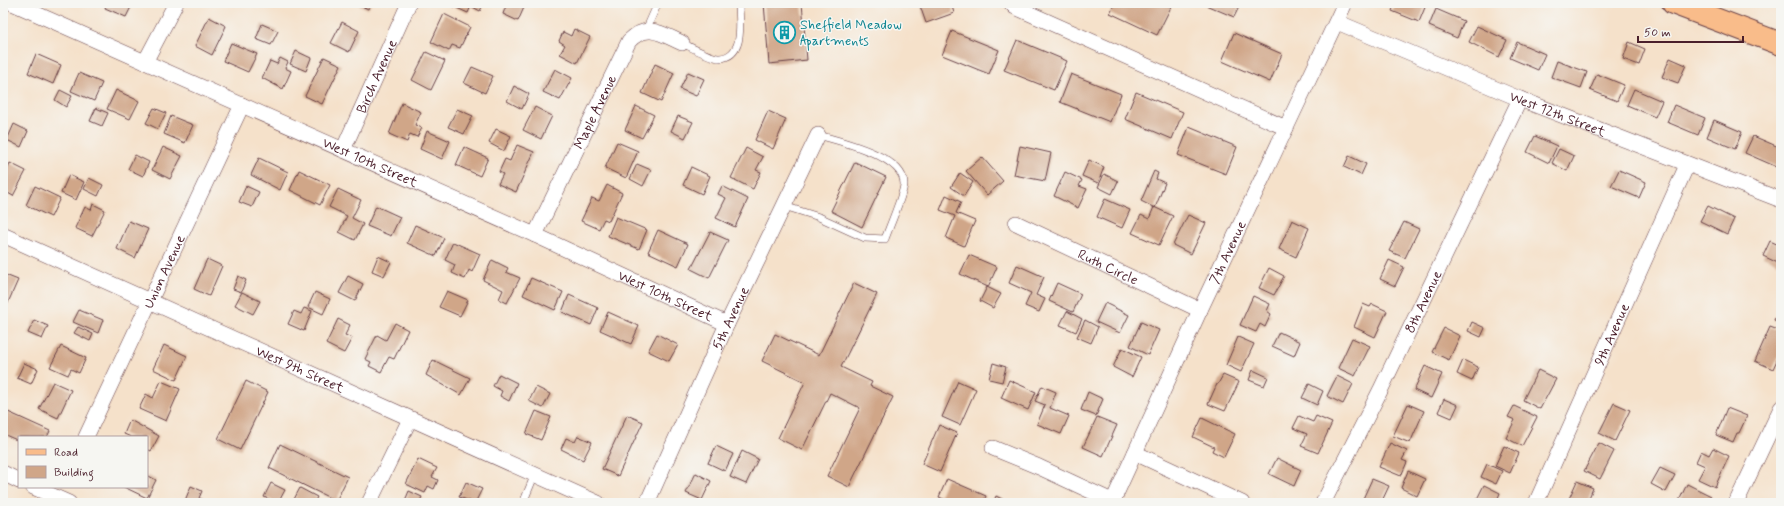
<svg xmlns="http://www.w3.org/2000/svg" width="1784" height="506" viewBox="0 0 1784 506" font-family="Mynerve,sans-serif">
	<rect width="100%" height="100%" fill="#f6f6f2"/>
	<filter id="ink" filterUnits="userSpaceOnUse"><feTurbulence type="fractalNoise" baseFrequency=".025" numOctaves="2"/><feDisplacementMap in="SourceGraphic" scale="8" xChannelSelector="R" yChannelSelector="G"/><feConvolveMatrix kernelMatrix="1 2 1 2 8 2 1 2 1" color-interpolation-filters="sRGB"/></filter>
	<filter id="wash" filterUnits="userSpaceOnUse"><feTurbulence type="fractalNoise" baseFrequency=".012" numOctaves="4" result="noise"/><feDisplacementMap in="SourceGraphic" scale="16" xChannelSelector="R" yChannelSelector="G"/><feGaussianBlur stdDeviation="0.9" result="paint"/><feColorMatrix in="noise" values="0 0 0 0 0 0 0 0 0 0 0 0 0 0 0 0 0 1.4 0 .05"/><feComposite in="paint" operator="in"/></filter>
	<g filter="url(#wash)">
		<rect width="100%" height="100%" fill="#f5e1ca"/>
		<g id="blocks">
			<!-- building -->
			<g fill="#d0a688">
				<polygon points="107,3 133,3 126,17 105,8"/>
				<polygon points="355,3 372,3 368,9"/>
				<polygon points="451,3 484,3 480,11 471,6 468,13 450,5"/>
				<polygon points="507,3 526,3 518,21 503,14"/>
				<polygon points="764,3 802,3 807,60 769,64"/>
				<polygon points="919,3 951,3 954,13 926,23"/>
				<polygon points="1115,3 1163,3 1171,7 1157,35 1110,13"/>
				<polygon points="1201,3 1241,3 1234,17"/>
				<polygon points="1395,3 1421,3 1426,5 1419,22 1392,11"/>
				<polygon points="1436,9 1464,21 1457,38 1429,26"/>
				<polygon points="444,14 470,27 460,48 452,45 449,51 431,42"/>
				<polygon points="209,17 226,26 212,55 195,46"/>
				<polygon points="342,22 359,31 349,52 331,43"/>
				<polygon points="262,24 278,31 271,45 256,39"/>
				<polygon points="1477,26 1507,40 1499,57 1469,42"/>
				<polygon points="574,29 590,37 577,63 560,54 565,45 559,41 563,32 571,36"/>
				<polygon points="952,31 999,50 989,74 942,55"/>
				<polygon points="1234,33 1282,54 1270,82 1222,61"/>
				<polygon points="1017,40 1067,61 1054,90 1004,70"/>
				<polygon points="1517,42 1545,54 1538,70 1510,58"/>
				<polygon points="1629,42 1645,49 1639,65 1623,59"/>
				<polygon points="231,43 257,54 248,72 223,61"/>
				<polygon points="296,51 311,58 306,71 290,64"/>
				<polygon points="426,52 445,61 431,90 412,80"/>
				<polygon points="36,54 61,65 53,84 28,73"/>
				<polygon points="324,57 341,65 322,104 305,96"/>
				<polygon points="280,58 288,62 285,68 291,71 283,89 262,78 270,61 277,64"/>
				<polygon points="1670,58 1686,65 1678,83 1662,77"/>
				<polygon points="1557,61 1587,72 1581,88 1551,77"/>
				<polygon points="655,64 674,73 661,102 642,93"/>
				<polygon points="472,67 493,76 485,93 464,83"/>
				<polygon points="555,69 572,78 560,100 543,92"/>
				<polygon points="688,72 704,79 696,96 680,89"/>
				<polygon points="79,73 102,83 94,101 71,91"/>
				<polygon points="1071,74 1121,94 1110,122 1060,102"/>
				<polygon points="1597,74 1624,85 1617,101 1590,90"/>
				<polygon points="514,86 529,94 522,109 507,101"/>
				<polygon points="1634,89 1662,101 1655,117 1627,105"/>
				<polygon points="60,90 72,96 66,107 55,100"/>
				<polygon points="116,90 139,101 130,119 107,109"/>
				<polygon points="1136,92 1183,112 1172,139 1125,119"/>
				<polygon points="402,103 421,112 415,125 422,128 417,137 410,134 407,142 389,134"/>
				<polygon points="1674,105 1705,118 1698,135 1667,122"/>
				<polygon points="636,106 654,115 642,138 625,130"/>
				<polygon points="535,107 552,116 541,139 523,130"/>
				<polygon points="96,108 108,113 102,126 90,121"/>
				<polygon points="154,108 166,113 158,129 146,123"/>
				<polygon points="457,109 473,116 464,134 448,127"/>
				<polygon points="768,111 786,119 773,149 755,140"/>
				<polygon points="171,116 193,125 185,143 164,134"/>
				<polygon points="678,116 693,122 685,138 671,131"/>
				<polygon points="1714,120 1742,132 1735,149 1707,137"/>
				<polygon points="14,124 28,131 21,147 7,140"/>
				<polygon points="1189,127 1237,147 1226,174 1178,155"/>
				<polygon points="496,129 511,136 504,151 489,143"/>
				<polygon points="427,131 450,141 442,159 420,149"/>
				<polygon points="1535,136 1557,146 1549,163 1527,152"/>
				<polygon points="1753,136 1781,148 1781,157 1777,167 1745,153"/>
				<polygon points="617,142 638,151 626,178 605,168"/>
				<polygon points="517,145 534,152 516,192 498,184 503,174 499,172 505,159 510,161"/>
				<polygon points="1020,146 1051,153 1045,181 1014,175"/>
				<polygon points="163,147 182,156 170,179 152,170"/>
				<polygon points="464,147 488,158 480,176 456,165"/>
				<polygon points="746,148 763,157 756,170 761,172 753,189 731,178"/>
				<polygon points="1559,149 1574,156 1567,171 1552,163"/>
				<polygon points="135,155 149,162 143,176 128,169"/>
				<polygon points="1349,156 1366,164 1361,175 1344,167"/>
				<polygon points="982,157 1003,181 987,195 966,171"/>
				<polygon points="259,158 288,172 280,190 251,175"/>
				<polygon points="1089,160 1104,167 1098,183 1082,176"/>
				<polygon points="855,162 886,177 862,227 831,211"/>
				<polygon points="10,163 26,171 13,196 3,190 3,169 6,171"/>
				<polygon points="637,164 651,170 643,186 630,179"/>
				<polygon points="691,167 710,176 702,194 683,185"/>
				<polygon points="299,170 330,185 320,205 290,190"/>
				<polygon points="1619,170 1646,182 1639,198 1611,186"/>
				<polygon points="1154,171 1158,173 1156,179 1165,183 1155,208 1141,201"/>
				<polygon points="1065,172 1082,180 1079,186 1087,189 1078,208 1054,196"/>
				<polygon points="960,173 973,182 964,196 951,187"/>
				<polygon points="1104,174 1118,181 1112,194 1098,187"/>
				<polygon points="69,175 84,182 76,200 61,193"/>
				<polygon points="89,178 103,185 98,196 84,189"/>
				<polygon points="607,185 622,193 609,221 604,219 599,229 581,221 592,198 599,201"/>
				<polygon points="35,186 60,198 51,217 26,205"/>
				<polygon points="246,186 259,192 252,207 239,202"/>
				<polygon points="722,186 748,199 735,227 716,218 726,198 718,194"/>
				<polygon points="338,189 361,200 352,218 363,224 355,240 339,232 347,216 329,207"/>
				<polygon points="946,195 961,202 956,213 975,221 964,246 946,238 955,216 940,210"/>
				<polygon points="1105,199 1130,210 1122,228 1097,217"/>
				<polygon points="93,204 105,210 92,236 75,228 85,207 91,210"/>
				<polygon points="376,206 400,217 391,236 367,226"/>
				<polygon points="1708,206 1734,219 1727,234 1700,221"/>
				<polygon points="1154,207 1173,216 1159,245 1132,233 1141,215 1149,219"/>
				<polygon points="1188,215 1206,223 1191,254 1173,245"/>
				<polygon points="616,217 647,230 639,249 608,236"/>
				<polygon points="1292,220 1309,228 1296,257 1279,249"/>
				<polygon points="129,221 148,229 135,258 117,249"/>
				<polygon points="1404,222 1419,229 1405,258 1389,251"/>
				<polygon points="415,225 444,238 436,256 407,243"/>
				<polygon points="658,230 688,244 678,266 648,252"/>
				<polygon points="710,232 728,240 709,278 691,269"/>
				<polygon points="1770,241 1781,246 1781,256 1778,263 1763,256"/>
				<polygon points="453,242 480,254 472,272 469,270 465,279 452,273 455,265 445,260"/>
				<polygon points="969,255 997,267 988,287 960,274"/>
				<polygon points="378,256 391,262 384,276 372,271"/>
				<polygon points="207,259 222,266 209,296 194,289"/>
				<polygon points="492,260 508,268 506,272 520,278 507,303 499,299 503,290 483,280"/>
				<polygon points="1389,260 1404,267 1395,286 1380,279"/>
				<polygon points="1017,265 1044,277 1036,295 1045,299 1039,312 1025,306 1031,293 1009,283"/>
				<polygon points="1269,268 1284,276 1274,295 1259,288"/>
				<polygon points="3,274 18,280 3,314"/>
				<polygon points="238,276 246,280 241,292 233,289"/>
				<polygon points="348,276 363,284 355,301 339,293"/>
				<polygon points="531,278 563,292 555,310 523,295"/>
				<polygon points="854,283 877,294 841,367 872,382 870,386 893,397 849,487 827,476 860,408 830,393 802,450 778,438 805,382 762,361 775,334 819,355"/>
				<polygon points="1057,283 1081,294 1073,312 1049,301"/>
				<polygon points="987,287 1001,294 993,308 980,301"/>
				<polygon points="447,291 468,300 460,316 439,307"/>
				<polygon points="242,292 260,301 253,314 235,305"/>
				<polygon points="315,292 330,299 323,314 308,307"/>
				<polygon points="569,295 598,308 591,325 562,312"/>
				<polygon points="1253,296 1270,304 1267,311 1271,314 1265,327 1260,324 1256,332 1240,325"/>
				<polygon points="1105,303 1129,315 1120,333 1096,322"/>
				<polygon points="1363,304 1370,307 1372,304 1387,311 1375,337 1354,327"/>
				<polygon points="1781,305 1781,323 1774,320"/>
				<polygon points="304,308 312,311 304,331 288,324 294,311 301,314"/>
				<polygon points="79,310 103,320 98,333 73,322"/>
				<polygon points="1067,311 1082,319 1076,332 1060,325"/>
				<polygon points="608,312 639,326 631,344 600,330"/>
				<polygon points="338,319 350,325 345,335 352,338 344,353 326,344"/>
				<polygon points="34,320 48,326 42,339 28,333"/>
				<polygon points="1085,320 1098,327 1091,343 1077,337"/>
				<polygon points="1141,322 1159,330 1148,355 1130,346"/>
				<polygon points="1472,322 1485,328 1481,337 1468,331"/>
				<polygon points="395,323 408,330 394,359 389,357 381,372 369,366 371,362 365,359 377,335 386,340"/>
				<polygon points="78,327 93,334 90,341 74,333"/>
				<polygon points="1770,327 1781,331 1781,351 1773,369 1755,361"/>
				<polygon points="1444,328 1460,336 1449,360 1432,352"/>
				<polygon points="1279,332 1300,342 1294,356 1272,346"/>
				<polygon points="657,334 678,345 669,361 648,351"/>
				<polygon points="1238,337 1254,344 1241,372 1226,365"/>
				<polygon points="1352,338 1370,346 1355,376 1338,368"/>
				<polygon points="164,345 187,356 176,380 153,369"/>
				<polygon points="61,346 86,358 79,373 71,369 68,375 50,367"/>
				<polygon points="1122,348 1141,357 1132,377 1113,367"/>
				<polygon points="433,360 470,378 461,395 426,375"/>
				<polygon points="1463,360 1478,367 1472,381 1457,374"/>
				<polygon points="24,363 38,369 31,384 17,378"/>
				<polygon points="993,363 1006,367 1002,382 989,379"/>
				<polygon points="1425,366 1442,374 1431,398 1414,390"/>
				<polygon points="1253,370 1268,377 1264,386 1249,380"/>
				<polygon points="1538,370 1556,379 1540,409 1523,400"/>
				<polygon points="499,374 517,383 509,401 500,396 502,391 493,386"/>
				<polygon points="1223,375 1239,382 1225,411 1208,404 1217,384 1218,384"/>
				<polygon points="1337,376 1353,384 1343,404 1327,396"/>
				<polygon points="1009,380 1036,392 1028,410 1001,398"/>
				<polygon points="161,381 180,389 166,421 139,409 146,394 153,398"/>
				<polygon points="246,381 268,392 240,450 218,439"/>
				<polygon points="958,381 976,389 960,425 942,417"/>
				<polygon points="53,382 71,390 58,418 39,409"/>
				<polygon points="1309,384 1323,391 1317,405 1302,398"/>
				<polygon points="1042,386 1056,392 1050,408 1069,416 1061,434 1037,424 1045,405 1035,401"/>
				<polygon points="536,387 550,394 543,408 529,401"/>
				<polygon points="1088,392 1103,399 1096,416 1081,410"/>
				<polygon points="1444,399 1458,405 1452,418 1438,412"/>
				<polygon points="1614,403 1630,410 1615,441 1599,433"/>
				<polygon points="1408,404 1424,411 1410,443 1393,436"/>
				<polygon points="1514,406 1537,417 1522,446 1506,438 1515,420 1508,417"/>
				<polygon points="1727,408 1747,416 1739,433 1737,433 1733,442 1716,435"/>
				<polygon points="6,411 50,431 47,437 19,437 19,441 3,434 3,418"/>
				<polygon points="536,411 551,417 541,440 526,434"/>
				<polygon points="627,415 643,422 618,476 602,469"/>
				<polygon points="1299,416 1313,422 1316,416 1332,423 1318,453 1301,446 1307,434 1293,428"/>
				<polygon points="1097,417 1117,425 1103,456 1083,447"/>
				<polygon points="1202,418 1235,434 1224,457 1212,451 1214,447 1193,437"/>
				<polygon points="130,420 159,436 151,451 147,449 147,437 131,437 124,434"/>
				<polygon points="939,425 957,433 940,472 922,464"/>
				<polygon points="578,436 592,442 583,460 561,449 566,438 575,442"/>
				<polygon points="1390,443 1407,451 1402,460 1407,462 1401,476 1379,467"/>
				<polygon points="1599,443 1614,451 1600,479 1584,471"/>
				<polygon points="280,444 348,477 336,501 269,468"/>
				<polygon points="716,446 733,454 725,471 708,463"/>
				<polygon points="1504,446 1519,453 1510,473 1495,466"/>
				<polygon points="1713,448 1729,456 1715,487 1698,479 1705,466 1696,462 1701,451 1709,455"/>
				<polygon points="742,451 758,459 746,484 730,477"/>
				<polygon points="1277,458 1301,470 1294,486 1269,474"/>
				<polygon points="418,459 437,468 432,477 438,480 434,489 428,486 425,493 406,484"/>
				<polygon points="1487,464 1502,471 1496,484 1481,477"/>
				<polygon points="1660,468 1675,475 1666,492 1651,484"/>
				<polygon points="1408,471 1425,479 1417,496 1401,488"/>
				<polygon points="696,473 711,481 702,500 686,493"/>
				<polygon points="147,475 156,480 147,498 124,487 147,487"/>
				<polygon points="947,479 986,496 983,503 953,503 939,497"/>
				<polygon points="1372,479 1389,486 1381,503 1361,503"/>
				<polygon points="1577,481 1593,488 1587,503 1567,503"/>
				<polygon points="466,482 482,489 475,503 459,497"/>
				<polygon points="271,483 285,490 278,503 264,497"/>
				<polygon points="1687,484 1711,496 1708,503 1678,503"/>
				<polygon points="1484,485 1500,493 1496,503 1475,503"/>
				<polygon points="191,486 202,491 199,498 212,503 184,503"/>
				<polygon points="300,488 317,497 314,503 292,503"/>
				<polygon points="409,491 422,497 419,503 404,503"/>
				<polygon points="996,496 1010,503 993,503"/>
			</g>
		</g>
	</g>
	<g filter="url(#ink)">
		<use href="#blocks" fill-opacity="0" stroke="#643c43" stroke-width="1"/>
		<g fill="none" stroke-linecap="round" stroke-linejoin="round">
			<defs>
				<g id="lane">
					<polyline points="646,30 658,3"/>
					<path d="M682 43C691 47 710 58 720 58 746 56 739 20 739 3"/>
					<path d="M784 206 819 217 865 238 885 239C889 228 904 193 904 184 904 156 840 141 818 135"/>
					<polyline points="523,503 535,474"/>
				</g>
				<g id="street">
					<path id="s1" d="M12 3 535 235 727 324"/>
					<polyline points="1011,3 1015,7 1286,128"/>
					<path id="s2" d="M1337 22 1520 99 1781 200"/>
					<polyline points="145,62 176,3"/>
					<path id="s3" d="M343 150 409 3"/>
					<path id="s4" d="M1016 223 1200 310"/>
					<path id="s5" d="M3 235 598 503"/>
					<path id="s6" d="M535 235 629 41C647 22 662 34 682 43"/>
					<path id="s7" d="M86 437 242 105"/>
					<polyline points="993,448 1039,467 1112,501"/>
					<polyline points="1135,453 1242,503"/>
					<polyline points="3,473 19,481"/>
					<polyline points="33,487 69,503"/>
					<polyline points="369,503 410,419"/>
					<path id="s8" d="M647 503 727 324 818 135"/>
					<path id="s9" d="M1112 503 1200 310 1345 3"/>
					<path id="s10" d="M1323 503 1380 391 1520 99"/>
					<path id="s11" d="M1536 503 1687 165"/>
					<polyline points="1736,503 1781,408"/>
				</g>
				<polyline id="primary" points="1673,3 1781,44"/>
			</defs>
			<!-- lane casing -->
			<use href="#lane" stroke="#643c43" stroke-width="8"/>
			<!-- street casing -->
			<use href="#street" stroke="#643c43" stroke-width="16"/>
			<!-- primary casing -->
			<use href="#primary" stroke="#643c43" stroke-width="24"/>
			<!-- lane -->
			<use href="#lane" stroke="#fff" stroke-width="7"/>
			<!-- street -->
			<use href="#street" stroke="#fff" stroke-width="15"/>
			<!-- primary -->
			<use href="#primary" stroke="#f9bc8a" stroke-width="22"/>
		</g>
	</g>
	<!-- icons -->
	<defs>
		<symbol id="building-ring" viewBox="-11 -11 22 22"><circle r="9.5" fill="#f6f6f2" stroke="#0f9aa8" stroke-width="1.5"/><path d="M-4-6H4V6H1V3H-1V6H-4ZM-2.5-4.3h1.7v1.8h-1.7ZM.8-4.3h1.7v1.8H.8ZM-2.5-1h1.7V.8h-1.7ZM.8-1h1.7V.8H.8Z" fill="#0f9aa8"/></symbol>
	</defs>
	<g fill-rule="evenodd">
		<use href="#building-ring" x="772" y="20" width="25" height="25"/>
	</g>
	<g text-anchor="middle" stroke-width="3" stroke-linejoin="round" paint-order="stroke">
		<!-- culture labels -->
		<g font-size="14" fill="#0d838f" stroke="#f6f6f2" text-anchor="start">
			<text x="800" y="29">Sheffield Meadow<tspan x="800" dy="16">Apartments</tspan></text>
		</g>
		<!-- street labels -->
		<g font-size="14" fill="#4a1f2b" stroke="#f6f6f2">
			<text dy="5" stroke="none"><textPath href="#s3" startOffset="81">Birch Avenue</textPath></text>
			<text dy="5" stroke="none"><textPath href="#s6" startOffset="137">Maple Avenue</textPath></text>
			<text dy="5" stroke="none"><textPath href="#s2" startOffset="239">West 12th Street</textPath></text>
			<text dy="5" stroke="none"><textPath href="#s1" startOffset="392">West 10th Street</textPath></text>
			<text dy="5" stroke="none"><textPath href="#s9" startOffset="276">7th Avenue</textPath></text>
			<text dy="5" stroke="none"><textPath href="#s4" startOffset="102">Ruth Circle</textPath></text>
			<text dy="5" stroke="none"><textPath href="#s7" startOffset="183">Union Avenue</textPath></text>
			<text dy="5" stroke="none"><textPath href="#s1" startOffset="716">West 10th Street</textPath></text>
			<text dy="5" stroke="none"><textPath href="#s10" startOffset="225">8th Avenue</textPath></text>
			<text dy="5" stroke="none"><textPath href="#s8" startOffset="203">5th Avenue</textPath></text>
			<text dy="5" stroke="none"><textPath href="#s11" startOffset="185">9th Avenue</textPath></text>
			<text dy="5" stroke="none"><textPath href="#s5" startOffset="326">West 9th Street</textPath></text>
		</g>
	</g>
	<!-- margin -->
	<rect width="1784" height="506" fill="none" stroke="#f6f6f2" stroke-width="16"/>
	<!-- legend -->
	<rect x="18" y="436" width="130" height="52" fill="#f6f6f2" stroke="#b1a0a2"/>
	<rect x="26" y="449" width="20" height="6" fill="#f9bc8a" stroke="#b1a0a2"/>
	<text x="54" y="456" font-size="12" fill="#4a1f2b">Road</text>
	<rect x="26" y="466" width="20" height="12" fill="#d0a688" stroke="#b1a0a2"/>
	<text x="54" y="476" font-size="12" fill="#4a1f2b">Building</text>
	<!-- scale -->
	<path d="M1638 36v6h105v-6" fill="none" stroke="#4a1f2b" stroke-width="2"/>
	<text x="1644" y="36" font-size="12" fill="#4a1f2b" stroke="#f6f6f2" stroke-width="3" paint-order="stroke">50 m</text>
</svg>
